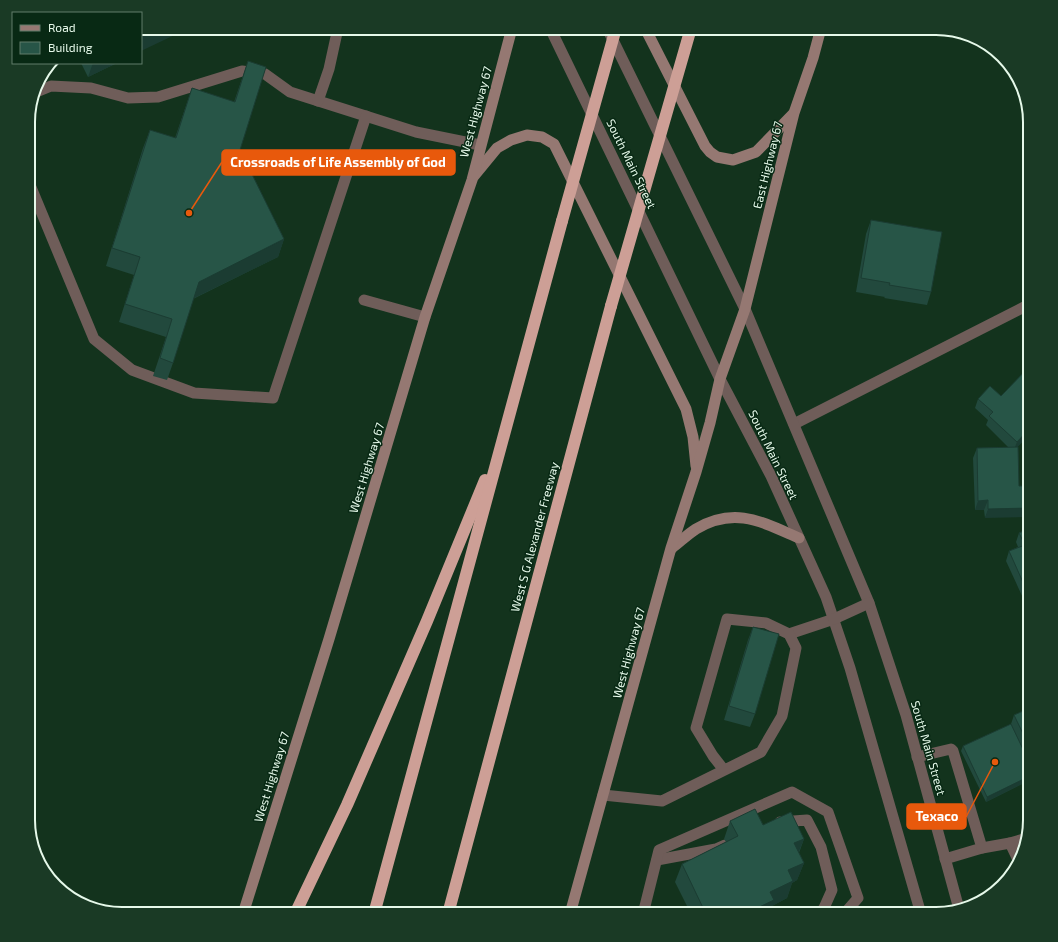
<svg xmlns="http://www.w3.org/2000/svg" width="1058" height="942" viewBox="0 0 1058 942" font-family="'Exo 2',sans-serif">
	<rect width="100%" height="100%" fill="#13331d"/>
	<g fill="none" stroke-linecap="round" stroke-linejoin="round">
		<!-- service -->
		<g stroke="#6f5d59" stroke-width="11">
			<polyline points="34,93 51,86 91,88 128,98 158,97 242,71 265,74 290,92 416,132 480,145"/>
			<polyline points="318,101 329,69 338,28"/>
			<polyline points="28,180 94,339 132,370 194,393 273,398 366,116"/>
			<polyline points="364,300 425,317"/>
			<polyline points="794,424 1030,304"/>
			<polyline points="789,634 834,619"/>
			<polyline points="917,757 951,749 953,751 982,848 945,859"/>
			<polyline points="603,795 662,801 761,752 782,716 796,648 789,634 766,623 727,619 696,728 713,756 724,770"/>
			<polyline points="780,822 807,820 821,847 832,890 824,908 819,914"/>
			<polyline points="1010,843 1019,862"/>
			<polyline points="982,848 1010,843 1027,838"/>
			<polyline points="657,860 716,849 725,845"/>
			<polyline points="643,914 659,850 792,792 828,812 858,898 844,914"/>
		</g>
		<!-- tertiary -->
		<g stroke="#6f5d59" stroke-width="11">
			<polyline points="550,28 720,379 771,476 826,597 850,668 921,914"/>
			<polyline points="607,28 745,309 869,603 906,715 959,909"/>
			<polyline points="834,619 869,603"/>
		</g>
		<!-- secondary -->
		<g stroke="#957872" stroke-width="11">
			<polyline points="645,28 705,146 710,152 717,157 733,160 756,152 793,114"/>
			<polyline points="474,176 497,148 511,140 527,135 542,137 554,144 686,409 693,437 696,466"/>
			<path d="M672 548C680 542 688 534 696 529 735 506 762 522 799 538"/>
			<polyline points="243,914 329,639 425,317 472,180 512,28"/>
			<polyline points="570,914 671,548 696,472 710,423 720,379 745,309 794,113 813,58 821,28"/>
		</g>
		<!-- motorway -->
		<g stroke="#cd9f96" stroke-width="12">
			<polyline points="295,914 347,805 427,621 485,480"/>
			<polyline points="374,914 562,221"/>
			<polyline points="448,914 611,306"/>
		</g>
		<!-- motorway-bridge -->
		<g stroke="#cd9f96" stroke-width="12">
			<polyline points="562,221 616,28"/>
			<polyline points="611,306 691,28"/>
		</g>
	</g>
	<!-- wall -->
	<g fill="#22493d">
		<polygon points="248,61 240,150 284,239 278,257 193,299 173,363 167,380 153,376 166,337 119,322 134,275 106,266 143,148 150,130 175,138 192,88 234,102"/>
		<polygon points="81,63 117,63 88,77"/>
		<polygon points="871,220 931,292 927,305 884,298 885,297 856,292 866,234"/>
		<polygon points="1030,366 1030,434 1017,447 985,518 984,510 975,510 973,458 977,448 1009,448 986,425 988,420 975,408 978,399 1001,396"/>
		<polygon points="1030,528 1030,595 1023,598 1006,561 1009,551 1018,547 1016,542 1019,533"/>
		<polygon points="753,627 755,714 750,727 724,720 748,640"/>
		<polygon points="1030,708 1030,780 986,802 961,751 963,746 1011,724 1014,715"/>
		<polygon points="730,821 763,825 804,839 799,853 804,863 797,880 792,883 787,898 772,906 769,914 691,914 675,882 682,864 726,842 724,839"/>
	</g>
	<!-- shaded-wall -->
	<g fill="#1b3c32">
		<polygon points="159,28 184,28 183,31 141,51 141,37"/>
		<polygon points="93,63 117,63 88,77"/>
		<polygon points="284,239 278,257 192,299 199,282"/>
		<polygon points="1030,428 1030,434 1013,452 1017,442"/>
		<polygon points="988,500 984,510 975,510 978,501"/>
		<polygon points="1030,508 1030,517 985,518 988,509"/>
		<polygon points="1030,587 1030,595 1023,598 1026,589"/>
		<polygon points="1030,776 1030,780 986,802 987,797"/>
		<polygon points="804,839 797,856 794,843"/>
		<polygon points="804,863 797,880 792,883 787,898 772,906 769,914 745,914 770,892 788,870"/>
	</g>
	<!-- building -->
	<g fill="#275547" stroke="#1b3c32">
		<polygon points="141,28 159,28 141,37"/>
		<polygon points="248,61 266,67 240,150 284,239 199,282 173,363 160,358 172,319 125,304 140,257 112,248 150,130 176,138 192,88 235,102"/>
		<polygon points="871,220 942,232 931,292 889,285 890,283 861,278"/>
		<polygon points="1030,366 1030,428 1017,442 989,416 993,412 978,399 990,386 1001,396"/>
		<polygon points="1018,447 1019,486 1030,486 1030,508 988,509 988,500 978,501 977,448"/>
		<polygon points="1030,528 1030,587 1026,589 1009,551 1025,545 1019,533"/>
		<polygon points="753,627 779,634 755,714 729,706"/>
		<polygon points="1030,708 1030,748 1014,715"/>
		<polygon points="1011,724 1030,764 1030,776 987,797 963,746"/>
		<polygon points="755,809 763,825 791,812 804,839 794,843 804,863 788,870 793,881 770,892 774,900 745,914 706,914 682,864 738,836 730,821"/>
	</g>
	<g text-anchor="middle" stroke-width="3" stroke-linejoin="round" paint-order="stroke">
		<!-- street labels -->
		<g font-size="12" fill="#e6f9ea" stroke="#082914">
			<text transform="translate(476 112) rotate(-75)" y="4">West Highway 67</text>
			<text transform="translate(631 164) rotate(64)" y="4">South Main Street</text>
			<text transform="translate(768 165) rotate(-76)" y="4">East Highway 67</text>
			<text transform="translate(773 455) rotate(64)" y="4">South Main Street</text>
			<text transform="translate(367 468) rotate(-73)" y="4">West Highway 67</text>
			<text transform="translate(535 537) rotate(-75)" y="4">West S G Alexander Freeway</text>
			<text transform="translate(629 653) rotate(-75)" y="4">West Highway 67</text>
			<text transform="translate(928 748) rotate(74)" y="4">South Main Street</text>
			<text transform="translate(272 777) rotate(-73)" y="4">West Highway 67</text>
		</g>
	</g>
	<!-- crop -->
	<path d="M0 0H1058V942H0ZM122 35H936A87 87 0 0 1 1023 122V820A87 87 0 0 1 936 907H122A87 87 0 0 1 35 820V122A87 87 0 0 1 122 35Z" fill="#1a3a25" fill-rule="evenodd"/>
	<path fill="none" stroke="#e6f9ea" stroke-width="2" d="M122 35H936A87 87 0 0 1 1023 122V820A87 87 0 0 1 936 907H122A87 87 0 0 1 35 820V122A87 87 0 0 1 122 35Z"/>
	<!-- callouts -->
	<path fill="none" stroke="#e8590c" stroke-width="1.5" d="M189 213L222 162M995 762L966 817"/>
	<g fill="#e8590c" stroke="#082914" stroke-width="1.5">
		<circle cx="189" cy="213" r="4"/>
		<circle cx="995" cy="762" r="4"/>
	</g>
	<g fill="#e8590c" stroke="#e8590c" stroke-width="1.5">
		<rect x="222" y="150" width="233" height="25" rx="4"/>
		<rect x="907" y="804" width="59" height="25" rx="4"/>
	</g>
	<g font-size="13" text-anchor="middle" font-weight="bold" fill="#fff">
		<text x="338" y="167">Crossroads of Life Assembly of God</text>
		<text x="937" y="821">Texaco</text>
	</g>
	<!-- legend -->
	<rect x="12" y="12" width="130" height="52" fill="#082914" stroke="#617c6a"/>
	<rect x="20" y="25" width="20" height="6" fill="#957872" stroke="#617c6a"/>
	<text x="48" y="32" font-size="12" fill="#e6f9ea">Road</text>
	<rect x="20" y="42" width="20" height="12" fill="#275547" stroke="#617c6a"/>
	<text x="48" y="52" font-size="12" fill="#e6f9ea">Building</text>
</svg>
